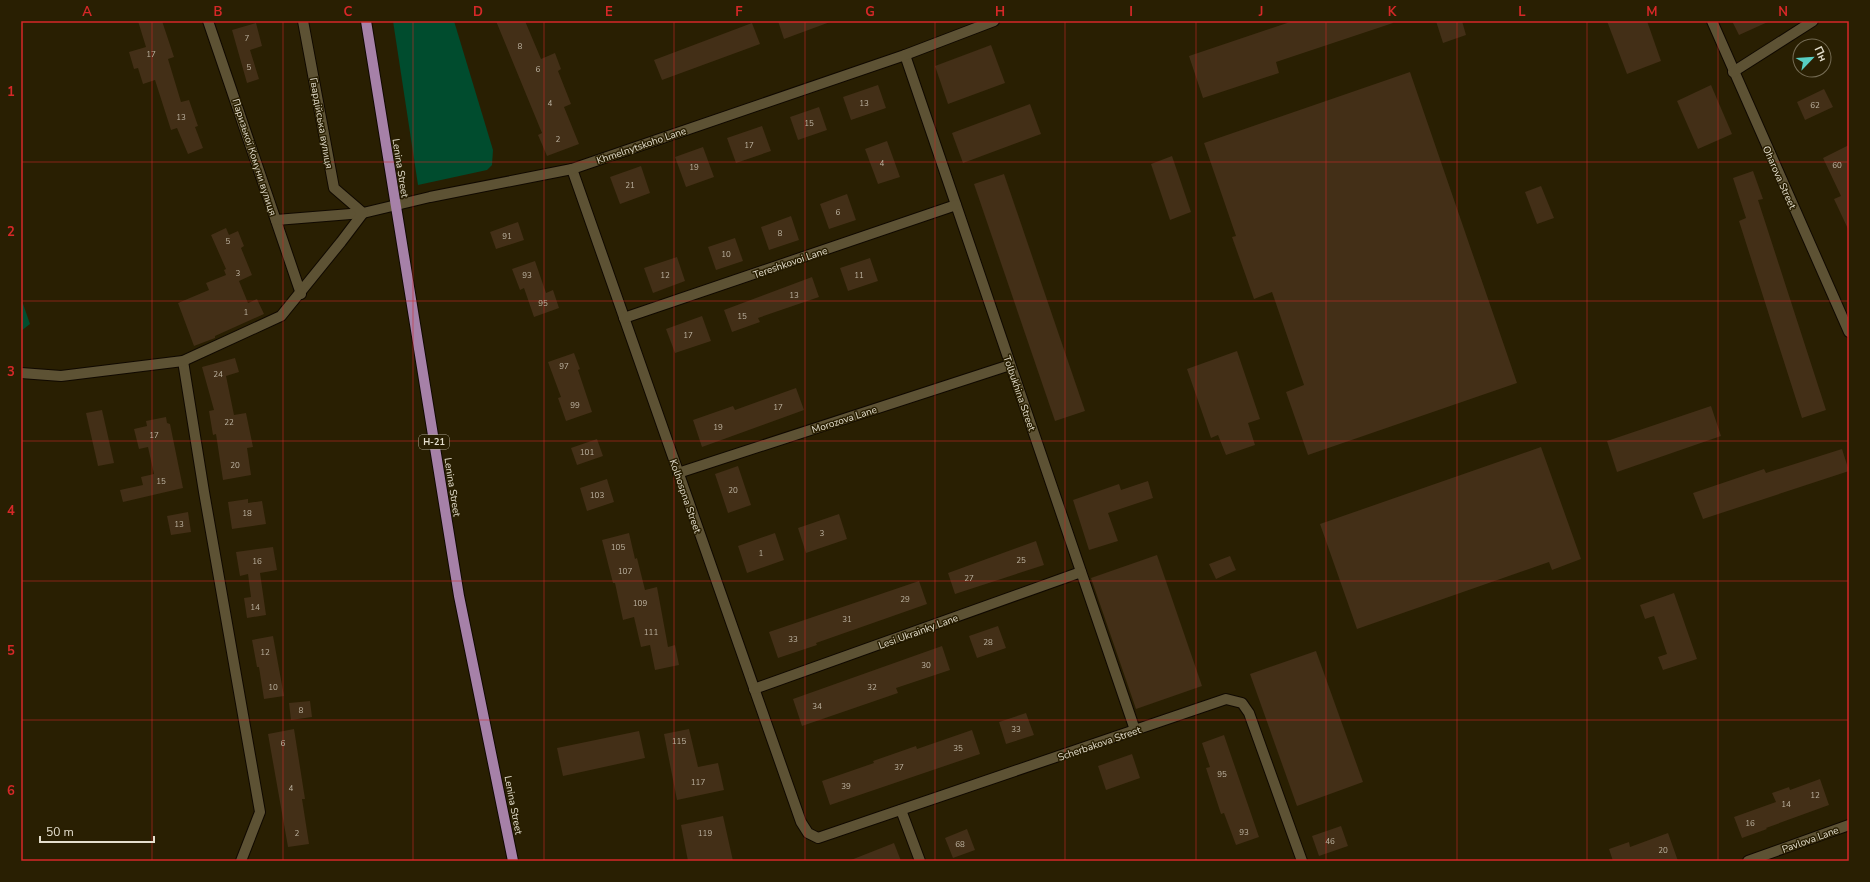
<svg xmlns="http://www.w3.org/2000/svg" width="1870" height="882" viewBox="0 0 1870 882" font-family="'Nunito Sans',sans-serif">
	<rect width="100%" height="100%" fill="#291f02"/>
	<!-- green -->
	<g fill="#004c2e">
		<polygon points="393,21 454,21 493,150 492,165 487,170 418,185"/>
		<polygon points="21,298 30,324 21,331"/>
	</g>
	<!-- building -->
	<g fill="#432f17">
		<polygon points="138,21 162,21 174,57 168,59 181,102 189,100 198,126 195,127 203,148 188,154 177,128 171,130 155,80 143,84 138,68 134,69 129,52 146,47"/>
		<polygon points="496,21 525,21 541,59 555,53 561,69 558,71 571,104 564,107 579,144 547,156 538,135 542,133"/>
		<polygon points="778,21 830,21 830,22 784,39"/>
		<polygon points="1293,21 1392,21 1393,23 1276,62 1279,73 1203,98 1189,56"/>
		<polygon points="1436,21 1462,21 1466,35 1443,43"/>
		<polygon points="1607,21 1647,21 1661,61 1627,74"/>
		<polygon points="1732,21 1770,21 1739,35"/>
		<polygon points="256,23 262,46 250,50 259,79 247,83 232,30"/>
		<polygon points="752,23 760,44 662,80 654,60"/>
		<polygon points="991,45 1005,83 948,104 935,66"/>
		<polygon points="1410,72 1517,383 1308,455 1286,392 1304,385 1272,292 1254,299 1232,237 1236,236 1204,143"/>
		<polygon points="878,85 886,108 851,120 843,97"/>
		<polygon points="1711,85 1732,134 1698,149 1677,101"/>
		<polygon points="1824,89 1833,107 1805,120 1797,102"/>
		<polygon points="1030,104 1041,134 963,163 952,133"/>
		<polygon points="819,107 827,130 798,140 790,117"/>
		<polygon points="762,126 771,151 736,163 727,138"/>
		<polygon points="887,141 900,177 878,184 865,149"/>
		<polygon points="1849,145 1849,231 1834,199 1841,196 1823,158"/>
		<polygon points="703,147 714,177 686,187 675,157"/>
		<polygon points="1172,156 1191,212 1170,220 1151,164"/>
		<polygon points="641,166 650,193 620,204 610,177"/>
		<polygon points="1753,171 1763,199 1758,200 1826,410 1802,418 1739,221 1746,218 1733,178"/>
		<polygon points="1004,174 1085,411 1055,421 974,184"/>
		<polygon points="1541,186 1554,218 1537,224 1525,192"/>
		<polygon points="847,194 856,220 829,229 820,204"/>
		<polygon points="791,216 799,240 769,250 761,227"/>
		<polygon points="518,222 524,240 496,249 490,232"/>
		<polygon points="226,228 229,235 238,231 244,246 241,248 252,275 239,281 248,303 257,299 264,314 215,336 215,338 194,346 178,303 209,290 206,283 226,275 224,270 226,269 211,235"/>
		<polygon points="735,238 743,261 716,270 708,247"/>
		<polygon points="677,257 685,281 653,293 644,268"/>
		<polygon points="870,258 878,281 848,291 840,268"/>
		<polygon points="535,261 546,293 553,290 559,308 534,317 524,288 520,290 512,269"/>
		<polygon points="812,277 819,297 758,318 760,322 732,332 724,310"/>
		<polygon points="702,316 711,341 675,353 666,329"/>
		<polygon points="1237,351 1260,419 1248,423 1255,445 1226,455 1218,435 1211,438 1187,369"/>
		<polygon points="574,353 580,369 578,370 592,412 566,421 558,398 561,397 548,362"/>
		<polygon points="235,358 239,372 226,376 234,415 246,413 253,447 247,448 251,475 223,480 216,434 213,435 209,411 214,410 202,367"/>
		<polygon points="796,388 804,410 702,447 693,420 733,406 735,410"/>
		<polygon points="1711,406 1721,436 1617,472 1607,441"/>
		<polygon points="102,410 114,463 98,466 86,413"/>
		<polygon points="166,417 167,423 170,424 183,488 123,502 120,490 143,485 141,477 154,474 148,447 139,449 134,429 147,426 146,421"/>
		<polygon points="597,439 603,456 577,465 571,448"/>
		<polygon points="1541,447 1581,559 1552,570 1549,562 1357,629 1320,524"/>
		<polygon points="1842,449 1849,471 1703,519 1693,493 1764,469 1766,473"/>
		<polygon points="738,466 751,505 728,513 715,474"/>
		<polygon points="607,479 614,502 587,511 580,488"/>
		<polygon points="1148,481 1153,498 1108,513 1118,541 1089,550 1073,500 1119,484 1121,490"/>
		<polygon points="248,499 248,503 262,501 266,524 232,529 228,502"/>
		<polygon points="188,512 191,532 171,535 167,516"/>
		<polygon points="839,514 847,539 806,553 798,528"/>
		<polygon points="629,533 635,559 637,558 645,590 657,587 668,647 675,645 679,665 655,670 650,645 641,647 634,617 623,620 615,583 613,583 602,540"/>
		<polygon points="775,533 784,560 747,573 738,546"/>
		<polygon points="1036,541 1044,565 955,594 948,573"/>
		<polygon points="273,547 277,570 260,573 266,615 247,618 244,598 251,597 248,574 240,576 236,552"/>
		<polygon points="1157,555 1202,686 1136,709 1091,578"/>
		<polygon points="1230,556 1236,570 1216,579 1209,564"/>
		<polygon points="919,581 927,604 816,643 817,645 778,658 769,632"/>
		<polygon points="1674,593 1697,659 1663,670 1658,657 1667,654 1654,616 1645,619 1640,605"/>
		<polygon points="998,626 1006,648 977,658 969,636"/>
		<polygon points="273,636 284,696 264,699 259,667 257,667 252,640"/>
		<polygon points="942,646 950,670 896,688 898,693 802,726 793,699"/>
		<polygon points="1316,651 1363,782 1297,806 1250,674"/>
		<polygon points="310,701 312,717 291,720 289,703"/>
		<polygon points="1026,713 1034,735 1006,744 999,722"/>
		<polygon points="294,729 305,799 302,799 309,844 288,847 268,734"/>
		<polygon points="689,729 698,767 718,763 724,790 677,800 664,734"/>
		<polygon points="972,730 980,754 830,805 822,781 874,763 873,761 916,746 917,749"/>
		<polygon points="639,731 645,758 563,776 557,748"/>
		<polygon points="1224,735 1259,837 1236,845 1224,813 1221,814 1206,768 1210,767 1202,743"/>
		<polygon points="1132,754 1140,778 1106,790 1098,766"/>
		<polygon points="1820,779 1829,805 1766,828 1767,829 1742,838 1734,817 1776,802 1772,793 1789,787 1790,790"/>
		<polygon points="723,816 733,861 688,861 681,825"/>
		<polygon points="1341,826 1348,846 1319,856 1312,836"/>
		<polygon points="967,829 975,850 953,858 945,838"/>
		<polygon points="1668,833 1678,861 1613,861 1609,849 1629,842 1630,847"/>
		<polygon points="894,843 901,861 851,861 851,860"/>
	</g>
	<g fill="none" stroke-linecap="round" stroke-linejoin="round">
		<defs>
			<g id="minor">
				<polyline points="208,21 301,294"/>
				<polyline points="1712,21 1849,332"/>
				<polyline points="905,55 1135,730"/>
				<polyline points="1733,72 1813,21"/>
				<polyline points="572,169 801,822 808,833 818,838 1226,699 1242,703 1249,713 1302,861"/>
				<polyline points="276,220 363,213 430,197 572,169 905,55 994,21"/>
				<polyline points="624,318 956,205"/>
				<polyline points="183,361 204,492 260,812 241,861"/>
				<polyline points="21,373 61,376 183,361 281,316 341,242 363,213 334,188 303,21"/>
				<polyline points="678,473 1010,365"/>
				<polyline points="754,689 1081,572"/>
				<polyline points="901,810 920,861"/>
				<polyline points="1748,861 1849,825"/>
			</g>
			<polyline id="primary" points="366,21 459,596 513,861"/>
		</defs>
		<!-- minor casing -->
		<use href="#minor" stroke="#100900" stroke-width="12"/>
		<!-- primary casing -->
		<use href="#primary" stroke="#100900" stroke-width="12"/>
		<!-- minor -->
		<use href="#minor" stroke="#5d5234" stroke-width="10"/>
		<!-- primary -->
		<use href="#primary" stroke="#a681a8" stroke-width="10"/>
	</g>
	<!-- grid -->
	<path fill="none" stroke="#d62828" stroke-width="1" stroke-opacity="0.55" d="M152 21V861M283 21V861M413 21V861M544 21V861M674 21V861M805 21V861M935 21V861M1065 21V861M1196 21V861M1326 21V861M1457 21V861M1587 21V861M1718 21V861M21 162H1849M21 301H1849M21 441H1849M21 581H1849M21 720H1849"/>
	<g text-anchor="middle" stroke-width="3" stroke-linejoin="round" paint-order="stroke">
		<!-- number labels -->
		<g font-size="8" fill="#bcb2a0">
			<text x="247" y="41">7</text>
			<text x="520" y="49">8</text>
			<text x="151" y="57">17</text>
			<text x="249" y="70">5</text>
			<text x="538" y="72">6</text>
			<text x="550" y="106">4</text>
			<text x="864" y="106">13</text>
			<text x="1815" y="108">62</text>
			<text x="181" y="120">13</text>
			<text x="809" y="126">15</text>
			<text x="558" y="142">2</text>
			<text x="749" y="148">17</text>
			<text x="882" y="166">4</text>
			<text x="1837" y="168">60</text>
			<text x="694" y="170">19</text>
			<text x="630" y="188">21</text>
			<text x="838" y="215">6</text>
			<text x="780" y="236">8</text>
			<text x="507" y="239">91</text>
			<text x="228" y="244">5</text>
			<text x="726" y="257">10</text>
			<text x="238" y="276">3</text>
			<text x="527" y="278">93</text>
			<text x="665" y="278">12</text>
			<text x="859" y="278">11</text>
			<text x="794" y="298">13</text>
			<text x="543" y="306">95</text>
			<text x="246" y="315">1</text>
			<text x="742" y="319">15</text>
			<text x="688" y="338">17</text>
			<text x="564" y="369">97</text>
			<text x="218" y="377">24</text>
			<text x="575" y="408">99</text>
			<text x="778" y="410">17</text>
			<text x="229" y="425">22</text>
			<text x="718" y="430">19</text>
			<text x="154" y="438">17</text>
			<text x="587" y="455">101</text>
			<text x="235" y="468">20</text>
			<text x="161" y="484">15</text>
			<text x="733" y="493">20</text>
			<text x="597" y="498">103</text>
			<text x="247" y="516">18</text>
			<text x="179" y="527">13</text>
			<text x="822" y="536">3</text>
			<text x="618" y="550">105</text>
			<text x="761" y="556">1</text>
			<text x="1021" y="563">25</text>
			<text x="257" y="564">16</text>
			<text x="625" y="574">107</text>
			<text x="969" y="581">27</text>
			<text x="905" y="602">29</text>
			<text x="640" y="606">109</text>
			<text x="255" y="610">14</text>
			<text x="847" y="622">31</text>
			<text x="651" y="635">111</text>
			<text x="793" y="642">33</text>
			<text x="988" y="645">28</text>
			<text x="265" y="655">12</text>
			<text x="926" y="668">30</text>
			<text x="273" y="690">10</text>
			<text x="872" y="690">32</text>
			<text x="817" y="709">34</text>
			<text x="301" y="713">8</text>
			<text x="1016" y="732">33</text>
			<text x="679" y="744">115</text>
			<text x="283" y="746">6</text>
			<text x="958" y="751">35</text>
			<text x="899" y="770">37</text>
			<text x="1222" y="777">95</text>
			<text x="698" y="785">117</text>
			<text x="846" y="789">39</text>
			<text x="291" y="791">4</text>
			<text x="1815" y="798">12</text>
			<text x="1786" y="807">14</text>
			<text x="1750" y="826">16</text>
			<text x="1244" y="835">93</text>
			<text x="297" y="836">2</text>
			<text x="705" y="836">119</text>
			<text x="1330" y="844">46</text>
			<text x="960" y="847">68</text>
			<text x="1663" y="853">20</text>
		</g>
		<!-- shield labels -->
		<rect fill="#291f02" stroke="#aca590" stroke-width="1" x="419" y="435" width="30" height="14" rx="3"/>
		<g font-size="9" font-weight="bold" fill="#e4decd">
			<text x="434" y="445">Н-21</text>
		</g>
		<!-- street labels -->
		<g font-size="10" fill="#e4decd" stroke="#291f02">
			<text transform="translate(322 123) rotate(80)" y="4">Гвардійська вулиця</text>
			<text transform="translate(641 145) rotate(-19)" y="4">Khmelnytskoho Lane</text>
			<text transform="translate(255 157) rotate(72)" y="4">Паризької Комуни вулиця</text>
			<text transform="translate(401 168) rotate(81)" y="4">Lenina Street</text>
			<text transform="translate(1780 177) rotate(66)" y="4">Oharova Street</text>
			<text transform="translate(790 262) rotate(-19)" y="4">Tereshkovoi Lane</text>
			<text transform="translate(1020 393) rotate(71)" y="4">Tolbukhina Street</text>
			<text transform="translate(844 419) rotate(-18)" y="4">Morozova Lane</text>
			<text transform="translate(453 487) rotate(81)" y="4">Lenina Street</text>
			<text transform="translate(686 496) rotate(71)" y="4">Kolhospna Street</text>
			<text transform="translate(918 631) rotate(-20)" y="4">Lesi Ukrainky Lane</text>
			<text transform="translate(1099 743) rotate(-19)" y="4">Scherbakova Street</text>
			<text transform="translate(514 805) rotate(79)" y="4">Lenina Street</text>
			<text transform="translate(1810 839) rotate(-20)" y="4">Pavlova Lane</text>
		</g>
	</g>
	<!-- border -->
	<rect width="1870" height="882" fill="none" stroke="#291f02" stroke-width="44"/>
	<!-- north arrow -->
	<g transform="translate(1812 58) rotate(65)"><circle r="19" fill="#291f02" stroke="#746b53"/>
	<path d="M0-3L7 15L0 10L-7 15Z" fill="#57cec2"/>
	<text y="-6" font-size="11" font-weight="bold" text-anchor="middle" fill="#e4decd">Пн</text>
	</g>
	<!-- scale -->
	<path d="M40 836v6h114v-6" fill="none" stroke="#e4decd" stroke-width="2"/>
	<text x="46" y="836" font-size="12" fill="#e4decd" stroke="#291f02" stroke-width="3" paint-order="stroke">50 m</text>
	<rect x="22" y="22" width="1826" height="838" fill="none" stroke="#d62828" stroke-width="1.5"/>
	<g font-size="13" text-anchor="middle" font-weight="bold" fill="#d62828">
		<text x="87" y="16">A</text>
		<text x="218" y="16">B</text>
		<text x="348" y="16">C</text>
		<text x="478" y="16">D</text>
		<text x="609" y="16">E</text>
		<text x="739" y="16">F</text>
		<text x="870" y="16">G</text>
		<text x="1000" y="16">H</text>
		<text x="1131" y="16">I</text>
		<text x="1261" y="16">J</text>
		<text x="1392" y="16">K</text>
		<text x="1522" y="16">L</text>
		<text x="1652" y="16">M</text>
		<text x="1783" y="16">N</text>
		<text x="11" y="96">1</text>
		<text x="11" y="236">2</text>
		<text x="11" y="376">3</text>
		<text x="11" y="515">4</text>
		<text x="11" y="655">5</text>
		<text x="11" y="795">6</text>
	</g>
</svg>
